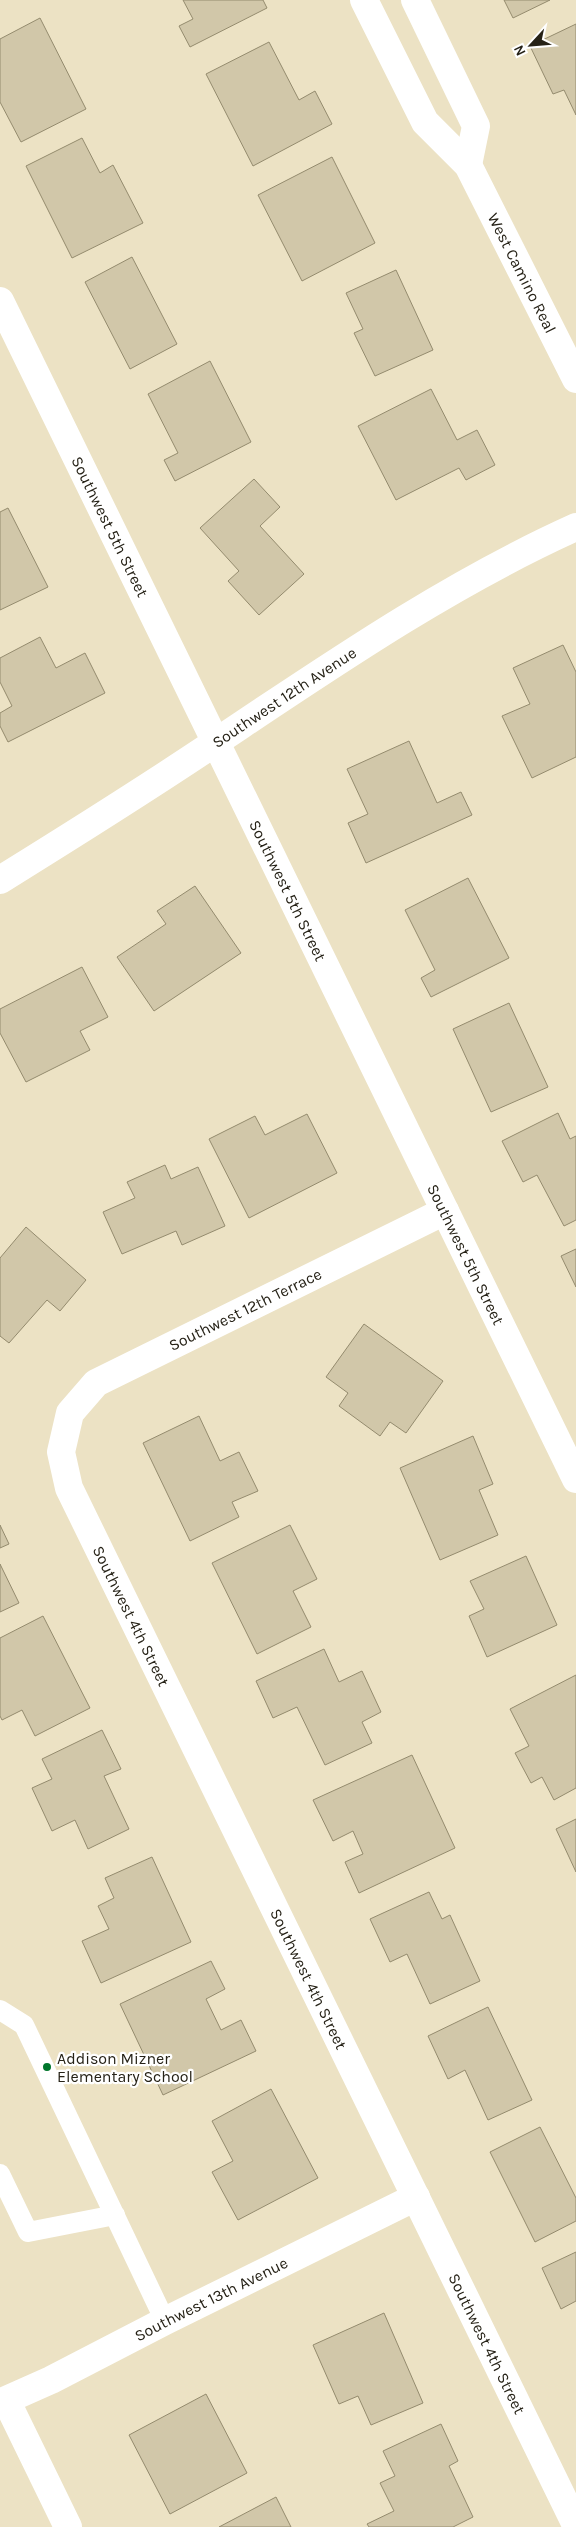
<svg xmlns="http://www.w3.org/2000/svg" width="576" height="2527" viewBox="0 0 576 2527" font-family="Karla,sans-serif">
	<rect width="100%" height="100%" fill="#ece2c4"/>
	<!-- building -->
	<g fill="#d1c7a9" stroke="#948b6e">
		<polygon points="183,0 263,0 267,8 190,47 179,26 193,19"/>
		<polygon points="504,0 550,0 513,18"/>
		<polygon points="40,18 86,109 21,142 0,102 0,39"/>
		<polygon points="576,24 576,115 564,90 553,94 530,46"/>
		<polygon points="269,42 299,100 315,91 332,124 253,166 206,74"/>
		<polygon points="82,138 100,173 113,165 143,223 72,258 26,166"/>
		<polygon points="332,157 375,243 302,281 258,195"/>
		<polygon points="132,257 177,344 130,369 85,282"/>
		<polygon points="396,270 433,350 375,376 354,333 363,329 346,293"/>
		<polygon points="210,361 251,442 175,481 164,460 178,453 148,394"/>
		<polygon points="431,389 457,440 477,430 495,465 466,480 459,468 396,500 358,426"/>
		<polygon points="254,479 280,507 260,526 304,574 259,615 228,581 239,571 200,528"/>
		<polygon points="8,508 48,587 0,610 0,512"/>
		<polygon points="40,637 56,668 85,653 105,693 8,742 0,726 0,713 12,706 0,682 0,658"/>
		<polygon points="563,645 576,672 576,757 532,778 502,716 530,704 513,668"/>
		<polygon points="409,741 437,803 461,792 472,815 366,863 348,823 368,814 347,769"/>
		<polygon points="468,878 509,958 431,997 421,978 435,970 405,910"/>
		<polygon points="195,886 241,953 154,1011 117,957 166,924 157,911"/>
		<polygon points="82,967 108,1017 80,1031 90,1050 26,1082 0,1033 0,1009"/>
		<polygon points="509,1003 548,1087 491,1112 453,1029"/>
		<polygon points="558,1113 570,1139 576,1136 576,1220 564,1226 537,1175 523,1182 502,1141"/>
		<polygon points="307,1114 337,1173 249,1218 209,1139 255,1116 265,1135"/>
		<polygon points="165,1165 171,1179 198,1167 225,1226 182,1245 176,1231 122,1254 103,1212 135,1198 127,1182"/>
		<polygon points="26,1227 86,1280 60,1311 47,1300 9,1343 0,1336 0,1258"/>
		<polygon points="576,1249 576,1287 561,1256"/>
		<polygon points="364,1324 443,1381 406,1433 390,1422 380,1436 339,1406 348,1393 326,1377"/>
		<polygon points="199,1416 220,1461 239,1452 258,1491 232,1502 239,1517 190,1541 143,1443"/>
		<polygon points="473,1436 493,1484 479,1490 498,1535 440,1560 400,1468"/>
		<polygon points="0,1525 9,1544 0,1548"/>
		<polygon points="290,1525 317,1579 293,1591 311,1627 257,1654 212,1563"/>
		<polygon points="526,1556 557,1625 487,1657 469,1616 484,1609 470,1581"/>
		<polygon points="0,1564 19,1603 0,1612"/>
		<polygon points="43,1616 90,1708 35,1736 22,1710 2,1720 0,1716 0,1638"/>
		<polygon points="324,1649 339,1682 362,1671 381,1712 362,1722 372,1743 325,1765 297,1707 273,1718 256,1681"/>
		<polygon points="576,1675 576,1788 554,1800 542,1777 531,1783 515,1753 529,1746 510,1709"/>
		<polygon points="102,1730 121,1769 104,1776 129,1829 88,1849 75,1820 52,1831 32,1788 52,1779 42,1759"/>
		<polygon points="412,1755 455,1848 359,1893 345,1862 363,1854 353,1831 333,1841 313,1800"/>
		<polygon points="576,1819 576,1872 556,1829"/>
		<polygon points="152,1857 191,1942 101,1983 82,1941 109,1929 98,1906 114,1898 105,1878"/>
		<polygon points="429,1892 442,1919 450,1915 480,1981 430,2004 407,1954 390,1962 370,1919"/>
		<polygon points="211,1961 225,1989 206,1999 221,2030 241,2020 256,2051 163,2095 120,2004"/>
		<polygon points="488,2007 532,2100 488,2120 465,2070 448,2079 428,2036"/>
		<polygon points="271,2089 318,2178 238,2220 212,2172 233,2161 212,2121"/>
		<polygon points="540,2127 576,2198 576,2221 535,2242 490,2152"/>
		<polygon points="576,2252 576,2301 561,2309 542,2268"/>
		<polygon points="384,2313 423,2403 371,2425 358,2396 339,2404 313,2345"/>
		<polygon points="206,2394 247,2473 170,2514 129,2435"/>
		<polygon points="441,2424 458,2461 449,2466 473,2517 453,2527 369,2527 367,2524 394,2511 380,2483 395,2476 383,2451"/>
		<polygon points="276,2497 291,2527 219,2527"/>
	</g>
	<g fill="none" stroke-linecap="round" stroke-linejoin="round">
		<!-- service -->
		<g stroke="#fff" stroke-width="20">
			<polyline points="0,2010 24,2025 165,2321"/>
			<polyline points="0,2174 28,2232 115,2215"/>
		</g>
		<!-- minor -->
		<g stroke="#fff" stroke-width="28">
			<path id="s1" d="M0 301 576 1479"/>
			<path id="s2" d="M445 1211 96 1383 70 1413 61 1452 69 1488 576 2525"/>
			<path id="s3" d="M68 2527 6 2400 51 2380 165 2321 416 2197"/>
		</g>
		<!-- tertiary -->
		<g stroke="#fff" stroke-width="28">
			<path id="s4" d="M364 0 425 122 468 165 576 379"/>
			<polyline points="415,0 476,126 468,165"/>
			<path id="s5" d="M0 880C71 836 141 792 210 746 327 668 447 585 576 527"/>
		</g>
	</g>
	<!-- markers -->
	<circle fill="#00762c" stroke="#fff" stroke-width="2" cx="47" cy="2067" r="5"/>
	<g text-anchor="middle" stroke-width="4.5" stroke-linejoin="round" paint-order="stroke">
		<!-- street labels -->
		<g font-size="16" fill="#262217" stroke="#fff">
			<text dy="6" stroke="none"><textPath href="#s4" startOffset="318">West Camino Real</textPath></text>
			<text dy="6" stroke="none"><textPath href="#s1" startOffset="251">Southwest 5th Street</textPath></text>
			<text dy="6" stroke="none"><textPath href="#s5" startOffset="338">Southwest 12th Avenue</textPath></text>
			<text dy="6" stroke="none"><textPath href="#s1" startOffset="656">Southwest 5th Street</textPath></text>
			<text dy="6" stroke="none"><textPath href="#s1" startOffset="1061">Southwest 5th Street</textPath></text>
			<text transform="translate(245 1309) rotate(-26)" y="6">Southwest 12th Terrace</text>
			<text dy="6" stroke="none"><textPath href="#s2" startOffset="648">Southwest 4th Street</textPath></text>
			<text dy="6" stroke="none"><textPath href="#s2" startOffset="1052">Southwest 4th Street</textPath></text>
			<text dy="6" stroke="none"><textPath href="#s3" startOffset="370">Southwest 13th Avenue</textPath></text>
			<text dy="6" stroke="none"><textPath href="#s2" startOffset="1458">Southwest 4th Street</textPath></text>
		</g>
		<!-- poi labels -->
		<g font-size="16" fill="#262217" stroke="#fff" text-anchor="start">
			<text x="57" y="2064">Addison Mizner<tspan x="57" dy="18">Elementary School</tspan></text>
		</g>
	</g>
	<!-- north arrow -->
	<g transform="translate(531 45) rotate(244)" stroke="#ffffff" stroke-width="4" paint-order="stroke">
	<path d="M0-4L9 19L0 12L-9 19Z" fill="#262217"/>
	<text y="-8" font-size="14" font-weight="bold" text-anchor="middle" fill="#262217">N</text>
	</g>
</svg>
